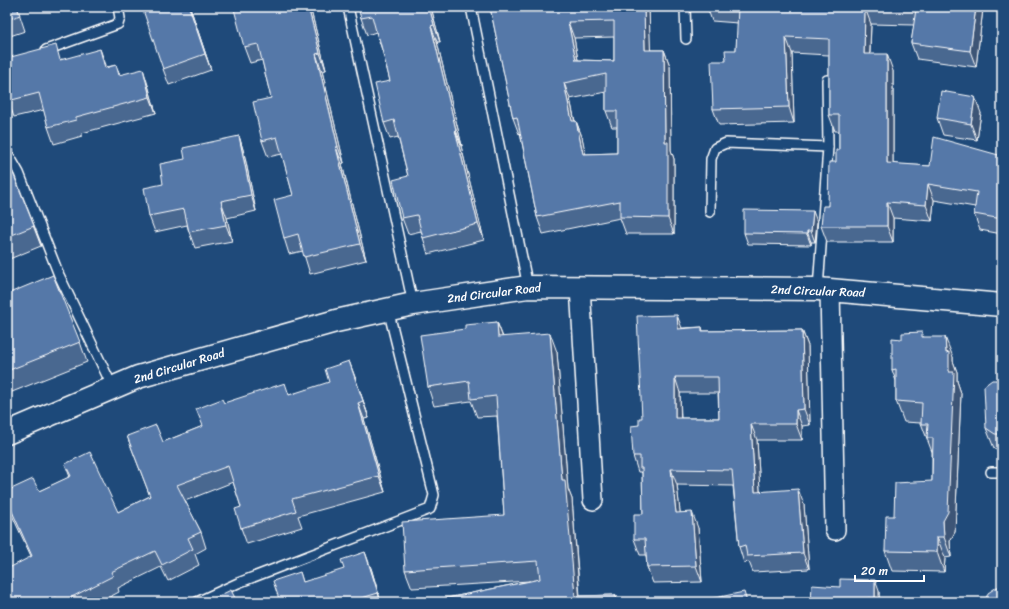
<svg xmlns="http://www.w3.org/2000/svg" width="1009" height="609" viewBox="0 0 1009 609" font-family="Sriracha,sans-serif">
	<rect width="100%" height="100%" fill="#1f4a7a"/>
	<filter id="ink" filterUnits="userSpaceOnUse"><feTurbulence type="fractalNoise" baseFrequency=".025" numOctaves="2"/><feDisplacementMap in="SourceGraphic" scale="8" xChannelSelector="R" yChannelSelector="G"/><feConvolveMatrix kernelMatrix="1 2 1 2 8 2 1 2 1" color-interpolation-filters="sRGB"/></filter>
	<g filter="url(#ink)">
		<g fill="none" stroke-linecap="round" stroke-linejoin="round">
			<defs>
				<g id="lane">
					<polyline points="348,7 413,304"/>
					<polyline points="471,7 528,287"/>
					<polyline points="685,7 686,39"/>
					<polyline points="46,50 118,24 120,18 118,7"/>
					<polyline points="7,152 19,173 59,275 113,388"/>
					<polyline points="710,212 711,159 715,148 726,143 828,147"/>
					<polyline points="818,289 828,147 827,80"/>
					<polyline points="991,472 1002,472"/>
					<polyline points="197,602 238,583 430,509 434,495 388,309"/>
				</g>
				<g id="street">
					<polyline points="580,287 593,500"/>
					<polyline points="830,290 835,530"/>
				</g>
				<polyline id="secondary" points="7,433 138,377 336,321 413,304 528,287 818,289 1002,305"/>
			</defs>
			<!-- lane casing -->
			<use href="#lane" stroke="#fff" stroke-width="12"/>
			<!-- street casing -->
			<use href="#street" stroke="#fff" stroke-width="22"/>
			<!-- secondary casing -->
			<use href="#secondary" stroke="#fff" stroke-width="25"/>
			<!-- lane -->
			<use href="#lane" stroke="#1f4a7a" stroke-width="9"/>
			<!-- street -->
			<use href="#street" stroke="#1f4a7a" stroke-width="19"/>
			<!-- secondary -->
			<use href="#secondary" stroke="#1f4a7a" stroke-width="22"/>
		</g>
		<!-- wall -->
		<g fill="#496790" stroke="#fff" fill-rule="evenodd">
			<polygon points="7,7 17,7 25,31 7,37"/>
			<polygon points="190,7 211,70 169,85 163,69"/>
			<polygon points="310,7 326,70 322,71 344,163 342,164 366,260 310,274 303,251 289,254 284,238 293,195 282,154 268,157 262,141 271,98 262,60 250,63 244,47"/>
			<polygon points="358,7 431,7 440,42 437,42 462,146 461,146 484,240 428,254 421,231 408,234 402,218 408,176 398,137 390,139 384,123 390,81 383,53 376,32 367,35 361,18"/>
			<path d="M490 7H649L650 50H664L670 66 671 150 674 159V234H626L620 218 543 234 537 217 520 133 519 134 513 118ZM614 37V61L578 60 574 38ZM606 92V111L612 127H617V153L585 154 582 137 576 121H575L570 99Z"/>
			<polygon points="707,7 983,7 983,9 976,67 917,59 911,43 914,25 871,24 870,54 893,71 893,164 930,166 1002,156 1002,234 980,230 974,214 975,207 934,200 932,221 893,218 893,242 827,242 821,226 828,206 836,162 839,150 839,131 835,131 829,115 829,55 792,53 794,123 719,125 713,109 726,61 736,50 738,23 712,21"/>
			<polygon points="61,59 107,67 116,65 120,75 148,85 156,113 82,133 82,136 54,144 48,127 44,110 14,117 8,101"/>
			<polygon points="981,113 977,140 943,135 937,118"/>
			<polygon points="239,136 244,153 256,211 227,218 232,241 195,248 189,232 187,225 155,232 149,216 163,184 185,159"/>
			<polygon points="7,158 41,246 7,260"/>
			<polygon points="817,222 815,242 811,242 811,245 748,244 744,233"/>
			<polygon points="7,294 80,342 87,362 7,394"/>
			<polygon points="497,322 503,337 557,352 568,489 572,499 580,596 615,595 618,602 428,602 530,581 412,588 405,570 504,515 497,416 477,417 471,401 434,406 428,387 465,329"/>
			<path d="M702 327 703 331 802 330 808 346 810 425 802 426V440H757L760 491 804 505 809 569 753 572 749 562 744 563 739 547 733 486 677 485 680 512 698 528 702 582 653 583 647 567 646 555H640L634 539 643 514 642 473 641 472H638L633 456 639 425 682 328ZM680 393H718L719 418H681Z"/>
			<polygon points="924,337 953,357 953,361 957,372 957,381 961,393 955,532 950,541 951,557 945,558 944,572 892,571 885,551 894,516 932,481 932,452 929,444 921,423 904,422 896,401 896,381 892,370 902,339"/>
			<polygon points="355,377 369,418 364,419 385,492 298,516 302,527 247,544 241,528 241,507 233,482 185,501 201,532 206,548 195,554 199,565 168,581 161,567 118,588 119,592 100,602 7,602 31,556 9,509 7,503 7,491 39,491 70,477 65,464 118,512 150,496 127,436 163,442 203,426 224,403 289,395"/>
			<polygon points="1002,380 1002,454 994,448 986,428"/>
			<polygon points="371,568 381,602 280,602 300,572 303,582"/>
			<polygon points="879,591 879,602 811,602"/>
		</g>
		<!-- shaded-wall -->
		<g fill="#3c5476" stroke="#fff">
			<polygon points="189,7 190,7 211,70 205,54"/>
			<polygon points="308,7 310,7 326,70 320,53"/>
			<polygon points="429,7 431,7 440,42 434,25"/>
			<polygon points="644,7 649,7 651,66 645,50"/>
			<polygon points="976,7 983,7 983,9 976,67 970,51"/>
			<polygon points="865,8 871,24 869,70 864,54"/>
			<polygon points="568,22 574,38 581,77 576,60"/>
			<polygon points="431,26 437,42 462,146 456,130"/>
			<polygon points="786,37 792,53 794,123 789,107"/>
			<polygon points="100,49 106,65 111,84 105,68"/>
			<polygon points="664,50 670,66 671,150 674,159 674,234 668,218 665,142"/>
			<polygon points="316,54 322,71 344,163 338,147"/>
			<polygon points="887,54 893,71 893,179 887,163"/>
			<polygon points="143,69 148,85 156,113 150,97"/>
			<polygon points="564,83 570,99 578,138 572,121"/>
			<polygon points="975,97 981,113 977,140 971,124"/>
			<polygon points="576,121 582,137 589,170 583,154"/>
			<polygon points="455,130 461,146 484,240 478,224"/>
			<polygon points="239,136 244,153 256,211 251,195"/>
			<polygon points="336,147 342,164 366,260 360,244"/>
			<polygon points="928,184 934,200 932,221 926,205"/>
			<polygon points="221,201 227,218 232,241 226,225"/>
			<polygon points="887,202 893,218 893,242 887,226"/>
			<polygon points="813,211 817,222 815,242 811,231"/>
			<polygon points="807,231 811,242 811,245 807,234"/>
			<polygon points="677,315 683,331 678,329"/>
			<polygon points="497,322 504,341 498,337"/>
			<polygon points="802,330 808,346 810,425 804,409"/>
			<polygon points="550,333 557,352 568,489 572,499 580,602 575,596 562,480"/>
			<polygon points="945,337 953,357 953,361 957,372 957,381 961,393 955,532 950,541 951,557 944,537 943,521 949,372 946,353"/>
			<polygon points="349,361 355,377 369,418 363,401"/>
			<polygon points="675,377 680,393 681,434 675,418"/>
			<polygon points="358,403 364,419 385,492 379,476"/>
			<polygon points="796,410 802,426 802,440 796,424"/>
			<polygon points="751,424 757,440 761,508 755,492"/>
			<polygon points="671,469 677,485 682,529 676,513"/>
			<polygon points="798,489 804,505 809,569 803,553"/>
			<polygon points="692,512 698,528 702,582 696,566"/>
			<polygon points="937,537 945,558 944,572 937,552"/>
			<polygon points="365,552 371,568 381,602 378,593"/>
			<polygon points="875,580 879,591 879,602 876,602 875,599"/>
			<polygon points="615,595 618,602 616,602"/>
		</g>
		<!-- building -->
		<g fill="#5578a8" stroke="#fff" fill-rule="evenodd">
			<polygon points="7,7 17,7 20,15 7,20"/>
			<polygon points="142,7 189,7 205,54 163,69"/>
			<polygon points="242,7 308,7 320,53 316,54 338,147 336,147 360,244 304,257 298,234 284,238 274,200 293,195 277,137 262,141 253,102 271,98 258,44 244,47 234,9"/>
			<polygon points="358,7 429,7 434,25 431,26 456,130 455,130 478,224 423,238 417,215 402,218 393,180 408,176 394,120 384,123 375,84 390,81 379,38 378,39 372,16 361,18"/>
			<path d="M490 7H644L645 50H664L665 142H668V218L620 217V201L537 217 517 117 513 118ZM614 21V61L576 60 568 22ZM606 74V111H617V153L583 154 576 121H572L564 83Z"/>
			<polygon points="738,7 976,7 970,51 911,43 916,9 865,8 864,54 887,54 887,163 930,166 934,137 1002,156 1002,219 974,214 977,192 928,184 926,205 887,202 887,226 821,226 823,206 828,206 829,162 836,162 836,150 839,150 839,115 829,115 829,39 786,37 789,107 713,109 711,61 726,61 725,50 736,50"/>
			<polygon points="56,45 60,60 100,49 105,68 116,65 119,75 143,69 150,97 76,117 76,120 48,127 39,93 8,101 7,96 7,58"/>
			<polygon points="941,91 975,97 971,124 937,118"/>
			<polygon points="239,136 251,195 221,201 226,225 189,232 184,209 149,216 144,188 163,184 160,164 185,159 183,148"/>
			<polygon points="7,158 34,226 7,237"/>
			<polygon points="744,210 813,211 811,231 807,231 807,234 744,233"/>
			<polygon points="53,275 80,342 7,371 7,294"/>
			<path d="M677 315 678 329 702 327V331L802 330 804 409 796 410V424H751L755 492 798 489 803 553 747 556 745 545 739 547 732 470 671 469 676 513 692 512 696 566 647 567 645 539H634V514H643L642 468H640V456H633L631 426 639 425V418H642L637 316ZM675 377H718L719 418H675Z"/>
			<polygon points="497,322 498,337 550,333 562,480 565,480 575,596 615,595 616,602 428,602 540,579 538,561 405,570 402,522 504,515 496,396 471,399 469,381 428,387 420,335 465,329 465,325"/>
			<polygon points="922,332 922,337 945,337 946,353 949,352 949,372 954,372 948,512 943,521 944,537 937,537 937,552 885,551 886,516 894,516 895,483 932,481 933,438 927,438 928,424 921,424 922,403 896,401 896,369 892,370 892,338 902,339 902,333"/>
			<polygon points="349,361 363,401 358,403 379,476 292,499 296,511 241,528 235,509 241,507 228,466 177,485 201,532 188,538 193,549 162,565 155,551 111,572 113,576 62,602 59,602 56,597 47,602 7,602 7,569 32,556 7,500 7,491 33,479 39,491 71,476 65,464 90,452 118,512 150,496 127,436 156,425 163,442 203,426 196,409 222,399 224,403 285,383 289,395 329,382 325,369"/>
			<polygon points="992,380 1002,380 1002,434 995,434 986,428 984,386"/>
			<polygon points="365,552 378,593 349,602 280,602 273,581 300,572 303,582 344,569 341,560"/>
			<polygon points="840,579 875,580 875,599 868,598 868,602 811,602 812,585 840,587"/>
			<polygon points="997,587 1002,587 1002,602 985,602 988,593"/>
			<polygon points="231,590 237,602 206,602"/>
			<polygon points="744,592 747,602 700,602 700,601"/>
		</g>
	</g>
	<g text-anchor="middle" stroke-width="3.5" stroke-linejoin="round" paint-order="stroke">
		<!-- street labels -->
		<g font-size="12" fill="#fff" stroke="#1f4a7a">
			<text transform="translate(818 291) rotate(2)" y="4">2nd Circular Road</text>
			<text transform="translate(494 293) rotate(-7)" y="4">2nd Circular Road</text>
			<text transform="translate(179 366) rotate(-17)" y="4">2nd Circular Road</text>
		</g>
	</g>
	<!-- margin -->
	<rect width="1009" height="609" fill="none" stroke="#1f4a7a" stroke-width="24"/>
	<rect x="12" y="12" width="985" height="585" fill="none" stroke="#fff" stroke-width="1.5" filter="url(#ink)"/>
	<!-- scale -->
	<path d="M855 575v6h69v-6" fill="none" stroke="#ffffff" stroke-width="2"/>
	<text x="861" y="575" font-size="12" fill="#ffffff" stroke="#1f4a7a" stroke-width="3" paint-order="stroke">20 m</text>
</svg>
